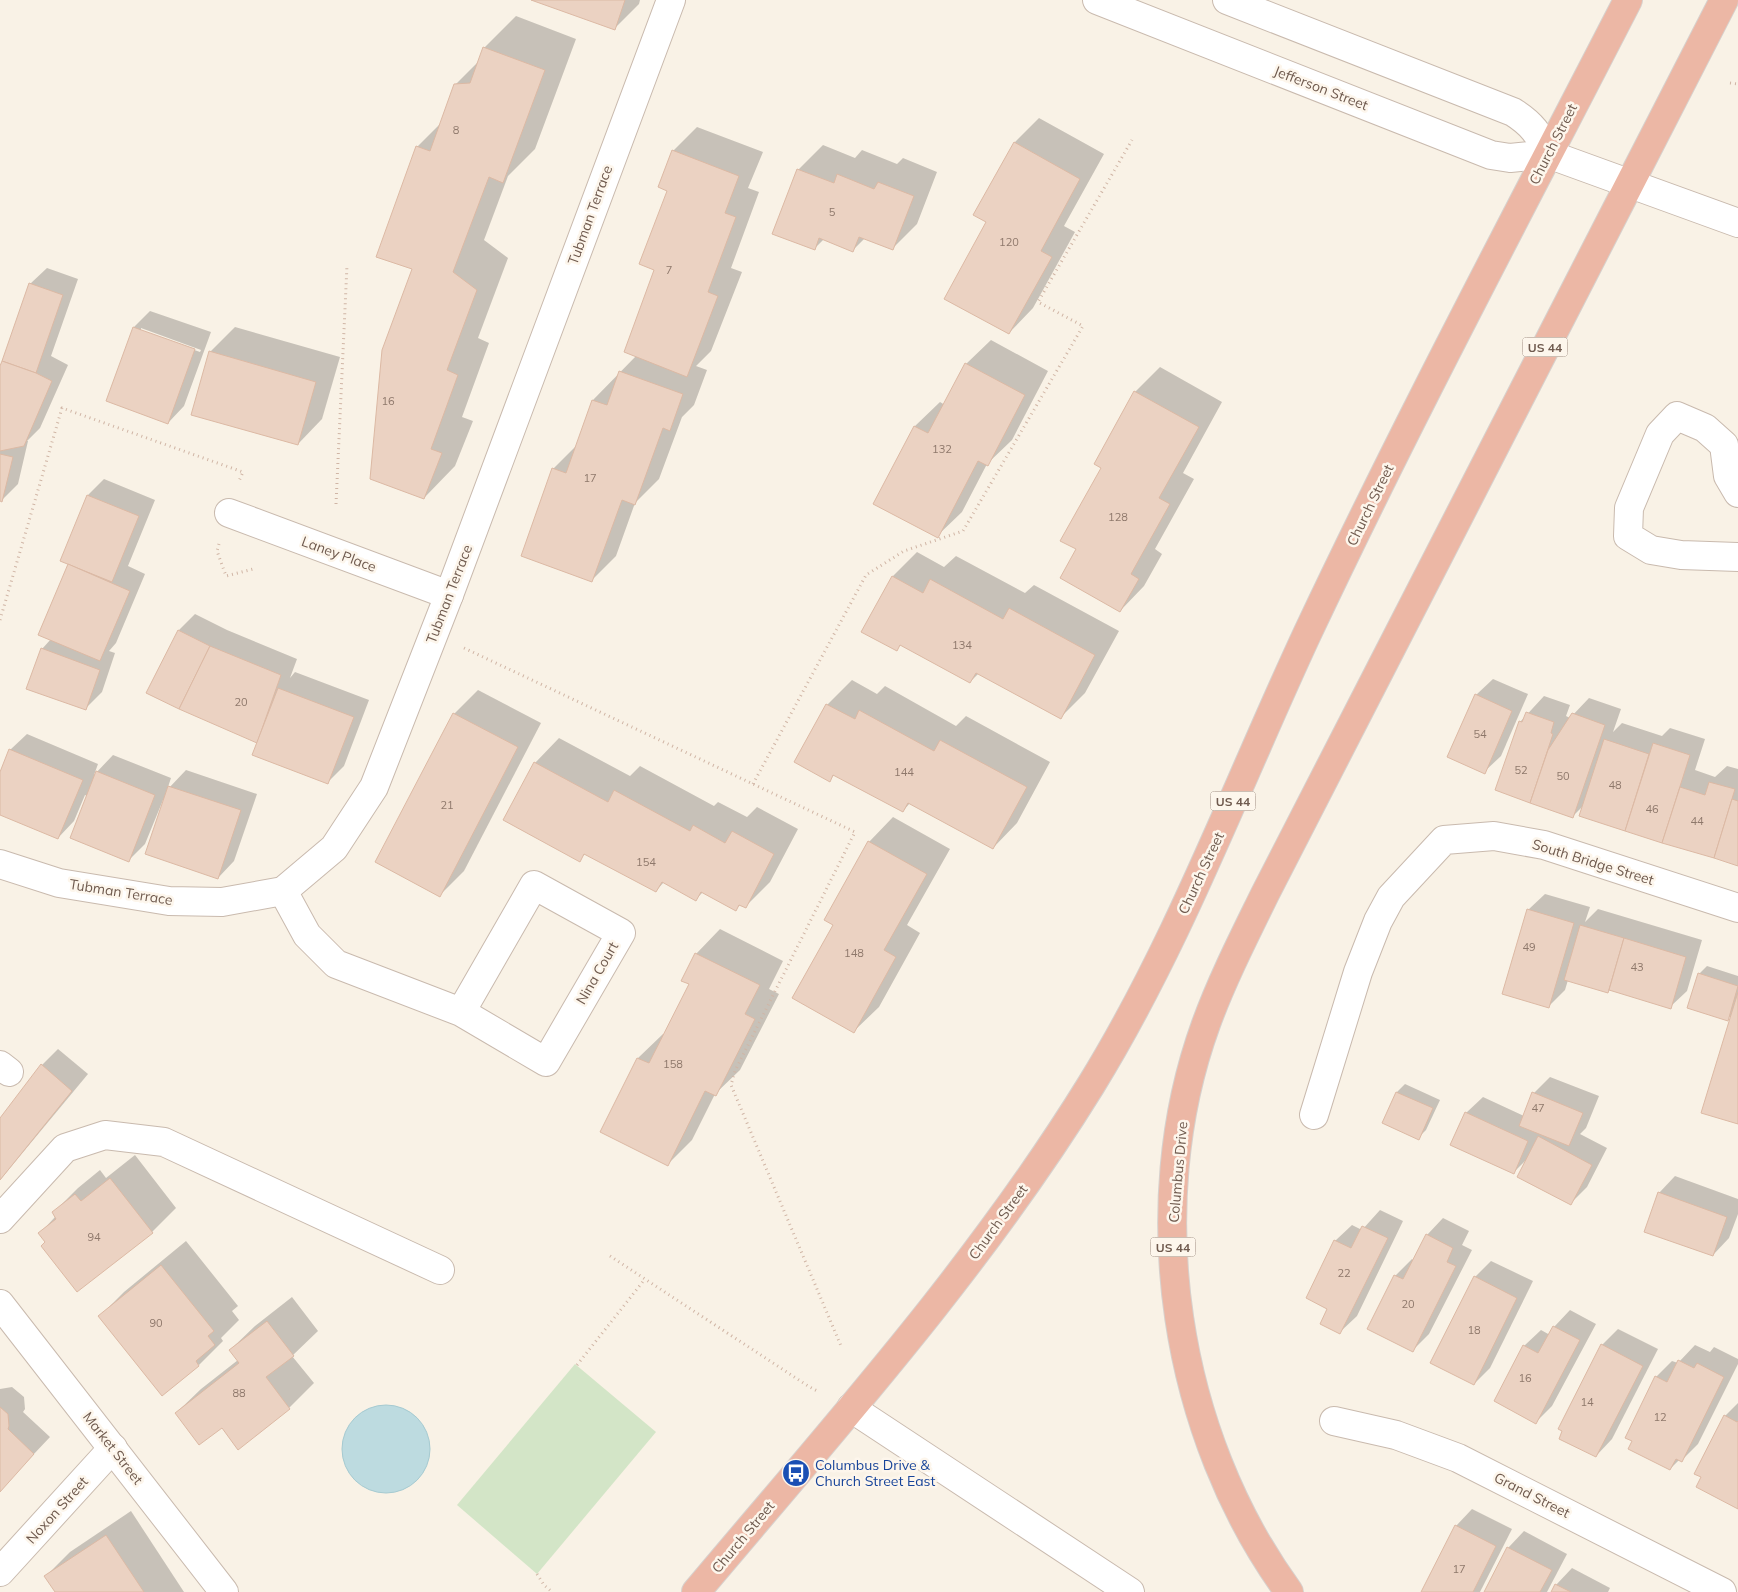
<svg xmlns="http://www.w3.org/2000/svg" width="1738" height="1592" font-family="Mulish,sans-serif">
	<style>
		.green { fill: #d3e5c7 }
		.water { fill: #bddbe0; stroke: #a5cad1 }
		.shadow { fill: #0003; fill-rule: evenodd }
		.building { fill: #ebd2c2; stroke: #dcb9a4 }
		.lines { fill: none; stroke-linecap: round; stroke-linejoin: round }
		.minor-casing { stroke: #c9baae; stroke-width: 30 }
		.highway-casing { stroke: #d7d1cd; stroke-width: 30 }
		.path { stroke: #d0b5a5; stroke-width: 3; stroke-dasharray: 1 4; stroke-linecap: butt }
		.minor { stroke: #fff; stroke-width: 28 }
		.highway { stroke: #ecb7a5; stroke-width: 28 }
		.labels { text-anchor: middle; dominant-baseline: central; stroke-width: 5; stroke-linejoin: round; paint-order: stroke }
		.number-label { font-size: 11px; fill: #8e786b }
		.shield { fill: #fdf6ec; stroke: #9a897d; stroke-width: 1 }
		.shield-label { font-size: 12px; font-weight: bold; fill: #6f5a4e }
		.street-label { font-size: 14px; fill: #6f5a4e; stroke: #fdf6ec }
		.transit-label { font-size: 14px; fill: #164399; stroke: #fdf6ec; text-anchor: start }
	</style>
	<rect width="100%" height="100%" fill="#f9f2e6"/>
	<path class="green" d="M575,1364L656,1432L537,1574L457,1505Z"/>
	<circle class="water" cx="386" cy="1449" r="44"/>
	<g class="shadow">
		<path d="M534,0H640L639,4L615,28Z"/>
		<path d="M516,16L576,39L535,149L508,176L484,240L508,258L478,338L489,343L462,417L473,421L455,466L424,498L413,269L417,147L442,122L455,85L479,61L484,48Z"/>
		<path d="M1039,118L1104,154L1064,226L1075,232L1033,308L1009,333L988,222L975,215L1015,142Z"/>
		<path d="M697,127L763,152L748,188L759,192L731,268L742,272L711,351L696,366L707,370L694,405L682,417L659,479L635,503L616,556L592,580L553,469L578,444L593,400L636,356L656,269L669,190L673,151Z"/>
		<path d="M823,145L855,158L862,150L897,164L903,158L937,172L917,224L892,249L865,238L853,250L824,239L814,249L798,170Z"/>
		<path d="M47,268L78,279L51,356L68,365L40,428L27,441H28L18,484L2,500H0V369L30,284Z"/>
		<path d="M150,311L211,332L184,406L168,423L134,327ZM141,328L201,350L200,352L141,331Z"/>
		<path d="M235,327L340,357L322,419L298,444L210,352Z"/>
		<path d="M991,340L1048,371L1012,440L987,464L962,512L937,536L874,504L915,426L940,402L945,405L966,364Z"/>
		<path d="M1160,367L1222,402L1183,473L1194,479L1155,549L1162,554L1144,586L1120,611L1077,549L1103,467L1096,463L1135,392Z"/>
		<path d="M104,479L155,500L128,566L145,574L116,643L109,651L115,653L102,692L85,709L42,649L51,639L88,495Z"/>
		<path d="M917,552L944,567L956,556L1025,593L1034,585L1119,631L1085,693L1061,717L979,673L970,682L902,644L896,649L863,631L893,576Z"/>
		<path d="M195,614L227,630L297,659L290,678L295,672L369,700L344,766L327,783L258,742L179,630Z"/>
		<path d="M1493,679L1528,694L1501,756L1484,772L1476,695Z"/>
		<path d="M852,680L877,694L885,686L956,726L966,716L1050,762L1017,823L993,848L910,803L903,811L835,774L830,780L796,761L827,705Z"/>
		<path d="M478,690L541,723L464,871L440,895L454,714Z"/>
		<path d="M1544,696L1570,705L1566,716L1570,718L1589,698L1621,709L1613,732L1622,723L1662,736L1670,728L1705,739L1695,770L1715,777L1727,766L1738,769V864L1581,816L1584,805L1573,816L1496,790L1520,722Z"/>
		<path d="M27,734L98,764L94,775L113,755L171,778L167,790L186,770L257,794L234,861L218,878L165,800H163L145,844L129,860L87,796L85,795L74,821L58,838L0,814V775L10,750Z"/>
		<path d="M559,738L630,776L640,766L714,806L718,802L747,817L757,807L798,829L770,882L745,907L741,904L736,909L703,892L696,899L664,882L656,891L586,853L579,860L535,763Z"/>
		<path d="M893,817L950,849L907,925L920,933L879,1007L854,1031L834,925L869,842Z"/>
		<path d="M1545,894L1590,907L1585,922L1598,909L1702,940L1687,991L1670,1007L1611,989L1607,992L1568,980L1565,990L1548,1007L1528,910Z"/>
		<path d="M720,929L783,961L769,989L779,994L740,1070L715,1094L692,1140L667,1165L602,1132L638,1058L663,1034L664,1035L690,983L696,954Z"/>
		<path d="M1707,966L1738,976V1123L1733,1014L1727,1019L1699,974Z"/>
		<path d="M58,1049L88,1074L0,1180V1120L42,1065Z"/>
		<path d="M1550,1077L1599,1096L1586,1128L1580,1134L1607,1148L1587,1187L1571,1203L1527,1159L1514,1172L1466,1113L1483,1097L1524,1116L1534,1093Z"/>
		<path d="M1405,1084L1440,1100L1426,1130L1418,1138L1383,1123L1397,1092Z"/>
		<path d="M135,1155L176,1208L152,1232L47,1242L40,1233L56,1216L54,1212L78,1188L100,1170L106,1178Z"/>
		<path d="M1675,1176L1738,1199V1214L1729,1238L1713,1255L1659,1193Z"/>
		<path d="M1380,1210L1403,1221L1357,1316L1340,1332L1328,1308L1335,1241L1352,1225L1362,1230Z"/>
		<path d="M1443,1218L1469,1231L1462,1245L1472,1250L1429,1334L1413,1350L1395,1276L1412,1259L1414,1261L1427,1235Z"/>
		<path d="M186,1241L238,1306L232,1311L239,1320L221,1338L223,1341L199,1365L100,1316L124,1292Z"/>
		<path d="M1491,1261L1533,1281L1490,1368L1474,1384L1475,1277Z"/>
		<path d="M292,1297L318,1331L292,1356L314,1383L289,1408L238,1448L222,1426L176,1413L201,1389L238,1360L230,1350L255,1326Z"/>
		<path d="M1570,1310L1596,1324L1552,1406L1536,1422L1524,1346L1541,1330L1550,1335L1554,1327Z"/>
		<path d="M1618,1329L1658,1349L1612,1439L1596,1456L1564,1430L1602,1345Z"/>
		<path d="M1695,1345L1710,1352L1714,1347L1738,1359V1364L1698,1444L1681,1461L1679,1460L1670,1469L1656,1377L1672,1361L1678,1363Z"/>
		<path d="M12,1387L24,1397L25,1409L23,1412L50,1437L0,1490V1389Z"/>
		<path d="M1738,1403V1507L1702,1477L1725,1416Z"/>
		<path d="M1472,1509L1512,1529L1480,1592H1423L1456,1526Z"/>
		<path d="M131,1511L184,1592H57L46,1576L70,1552Z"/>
		<path d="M1524,1531L1567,1554L1547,1592H1485L1508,1548Z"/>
		<path d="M1572,1568L1610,1588L1608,1592H1552L1556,1585Z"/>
	</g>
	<g class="building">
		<path d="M531,0H625L615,30Z"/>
		<path d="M483,47L545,70L503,183L489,177L453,272L477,290L447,370L458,375L431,449L442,453L424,499L370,479L382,350L412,269L376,257L416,146L430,151L454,84L470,83Z"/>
		<path d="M1014,142L1080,179L1041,251L1052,257L1009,334L944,299L986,222L973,215Z"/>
		<path d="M672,150L739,176L725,213L736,217L708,292L718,296L687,377L624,352L654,270L639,264L667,191L658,187Z"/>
		<path d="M797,169L834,183L837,174L874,189L878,182L914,196L893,250L859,237L853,252L819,238L815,250L772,234Z"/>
		<path d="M29,283L63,295L36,373L2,361Z"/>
		<path d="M133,327L195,349L168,424L106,401Z"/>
		<path d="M209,351L316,382L298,445L191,415Z"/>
		<path d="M2,361L36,373L52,381L24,446L0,451V366Z"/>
		<path d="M965,363L1025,395L988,466L978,461L938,538L873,504L914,426L928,433Z"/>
		<path d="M619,371L683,394L670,431L663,428L635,505L622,500L592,582L521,556L552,468L566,473L592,400L607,405Z"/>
		<path d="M1134,391L1199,427L1159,498L1170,504L1131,574L1139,579L1120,612L1060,578L1076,549L1060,541L1101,468L1094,464Z"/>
		<path d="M0,454L13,457L2,502L0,501Z"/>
		<path d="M87,495L139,516L112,582L60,561Z"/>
		<path d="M68,564L130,591L100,661L38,635Z"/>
		<path d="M892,576L923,593L930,579L1003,619L1009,608L1095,655L1061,719L976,673L970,683L900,645L897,651L861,632Z"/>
		<path d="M178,630L210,646L179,709L146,693Z"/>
		<path d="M210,646L281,675L257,743L179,709Z"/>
		<path d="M41,648L100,670L86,710L26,689Z"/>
		<path d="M278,688L354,717L328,784L252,755Z"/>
		<path d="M1475,694L1512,711L1485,774L1447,757Z"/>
		<path d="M826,704L855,719L859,710L934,751L940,740L1027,787L993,849L908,803L903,812L833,775L830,782L794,762Z"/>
		<path d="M1526,712L1554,722L1551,733L1553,734L1530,803L1495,790L1519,721L1522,722Z"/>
		<path d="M453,713L518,747L440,897L375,862Z"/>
		<path d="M1572,713L1605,725L1573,818L1530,803L1548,750Z"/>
		<path d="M1604,739L1649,754L1625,831L1579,816Z"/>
		<path d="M1653,743L1690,755L1662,843L1625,831Z"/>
		<path d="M9,749L83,780L58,839L0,815V772Z"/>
		<path d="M534,762L608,802L614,790L690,831L693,825L725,843L732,831L774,854L746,908L739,905L736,911L701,892L696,901L662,882L656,892L584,854L580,862L503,820Z"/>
		<path d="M96,771L155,795L129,862L70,838Z"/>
		<path d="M1709,782L1735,789L1714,858L1662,843L1680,787L1705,795Z"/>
		<path d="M168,786L241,810L218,879L145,854Z"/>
		<path d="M1732,799L1738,801V866L1714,858Z"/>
		<path d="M868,841L927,874L884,950L896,957L854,1033L792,998L833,925L824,920Z"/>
		<path d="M1527,909L1574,923L1549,1008L1502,994Z"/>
		<path d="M1580,925L1624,938L1608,993L1564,980Z"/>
		<path d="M1624,938L1686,957L1671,1009L1609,990Z"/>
		<path d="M695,953L760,985L745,1014L755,1019L716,1096L705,1091L668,1166L600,1132L637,1058L649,1063L689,984L681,981Z"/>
		<path d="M1698,973L1738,986L1728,1021L1687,1008Z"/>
		<path d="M1738,992V1124L1701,1113Z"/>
		<path d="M41,1064L72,1091L0,1180V1118Z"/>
		<path d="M1396,1092L1433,1108L1419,1140L1382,1123Z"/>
		<path d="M1532,1092L1583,1113L1569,1146L1519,1126Z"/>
		<path d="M1465,1112L1528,1141L1514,1174L1450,1145Z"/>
		<path d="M1538,1136L1592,1165L1571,1205L1517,1177Z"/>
		<path d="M110,1178L153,1233L77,1292L41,1246L45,1242L38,1233L56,1219L52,1212L75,1194L81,1201Z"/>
		<path d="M1658,1192L1727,1217L1713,1256L1644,1232Z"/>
		<path d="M1362,1226L1388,1238L1340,1334L1320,1324L1327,1309L1306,1298L1334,1240L1351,1248Z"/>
		<path d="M1426,1234L1453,1248L1447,1262L1456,1266L1413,1352L1367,1329L1394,1275L1403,1279Z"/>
		<path d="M161,1265L214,1331L208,1336L215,1345L196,1361L199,1366L162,1396L98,1316Z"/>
		<path d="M1474,1276L1517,1298L1474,1385L1430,1363Z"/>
		<path d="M267,1321L294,1356L266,1377L290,1409L238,1450L222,1428L199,1445L175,1413L239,1363L229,1350Z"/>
		<path d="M1553,1326L1580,1340L1536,1424L1494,1401L1523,1345L1538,1353Z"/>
		<path d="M1601,1344L1643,1366L1596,1457L1559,1439L1562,1431L1558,1429Z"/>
		<path d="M1678,1360L1694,1368L1697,1363L1724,1377L1682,1462L1676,1459L1670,1470L1628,1449L1632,1441L1625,1438L1655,1376L1667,1382Z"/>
		<path d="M0,1407L8,1414L9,1426L8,1429L34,1454L0,1492Z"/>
		<path d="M1724,1415L1737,1422L1738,1421V1509L1696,1487L1701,1477L1694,1474Z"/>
		<path d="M1455,1525L1496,1546L1473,1592H1421Z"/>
		<path d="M106,1535L144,1592H55L44,1576Z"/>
		<path d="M1507,1547L1552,1570L1540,1592H1484Z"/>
		<path d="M1555,1584L1571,1592H1551Z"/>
	</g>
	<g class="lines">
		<g class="minor-casing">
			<g id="minor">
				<path d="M1097,0L1491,155L1510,158L1548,154L1738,223"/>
				<path d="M1227,0L1513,112C1532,124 1539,134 1548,154"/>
				<path d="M1738,493L1728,476L1724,445L1705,428L1677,416L1660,434L1629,508L1628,536L1651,550L1681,555L1738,557"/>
				<path d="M229,513L449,595"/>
				<path d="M0,864L59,883L169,901L222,902L283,891L334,848L374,787L449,595L671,0"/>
				<path d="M283,891L307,935L336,964L461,1012L546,1062L621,933L534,885L461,1012"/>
				<path d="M0,1065L9,1072"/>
				<path d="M1314,1115L1358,972L1378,921L1391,897L1444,840L1494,836L1544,845L1738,908"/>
				<path d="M0,1219L65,1148L105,1135L164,1142L440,1270"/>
				<path d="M0,1304L224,1592"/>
				<path d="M851,1408L1130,1592"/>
				<path d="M1334,1421L1396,1435L1458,1458L1722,1592"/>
				<path d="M0,1572L113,1448"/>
			</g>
		</g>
		<g class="highway-casing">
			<g id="highway">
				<path d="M696,1592C834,1428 978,1268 1091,1085C1179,942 1237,784 1308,632C1409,418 1520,210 1628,0"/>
				<path d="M1289,1592C1174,1435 1139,1208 1206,1024C1222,980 1244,937 1265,894L1724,0"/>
			</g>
		</g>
		<g class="path">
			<path d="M1730,83L1738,84"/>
			<path d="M336,504L347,265"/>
			<path d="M219,544L217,551L226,576L253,569"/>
			<path d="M0,620L62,408L243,472L239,481"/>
			<path d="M464,648L855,832L735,1071L731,1085L841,1346"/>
			<path d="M753,784L866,575L904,551L963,531L1083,326L1038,302L1132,140"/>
			<path d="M610,1256L808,1386L819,1392"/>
			<path d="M577,1365L645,1279"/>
			<path d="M537,1574L544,1585L552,1592"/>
		</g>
		<use href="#minor" class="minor"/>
		<use href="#highway" class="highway"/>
	</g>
	<defs>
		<g id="bus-disc" transform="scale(1.4375)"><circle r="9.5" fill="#1a4fb4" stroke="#fdf6ec"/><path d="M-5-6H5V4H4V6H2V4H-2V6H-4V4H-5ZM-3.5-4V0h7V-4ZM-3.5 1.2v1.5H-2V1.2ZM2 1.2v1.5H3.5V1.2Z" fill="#fff"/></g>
	</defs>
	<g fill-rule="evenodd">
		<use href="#bus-disc" x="796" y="1473"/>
	</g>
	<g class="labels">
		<g class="number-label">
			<text x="456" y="130">8</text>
			<text x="832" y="212">5</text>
			<text x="1009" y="242">120</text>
			<text x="669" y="270">7</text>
			<text x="388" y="401">16</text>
			<text x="942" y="449">132</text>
			<text x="590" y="478">17</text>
			<text x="1118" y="517">128</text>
			<text x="962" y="645">134</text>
			<text x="241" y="702">20</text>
			<text x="1480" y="734">54</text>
			<text x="1521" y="770">52</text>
			<text x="904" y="772">144</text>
			<text x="1563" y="776">50</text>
			<text x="1615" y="785">48</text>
			<text x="447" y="805">21</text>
			<text x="1652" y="809">46</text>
			<text x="1697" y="821">44</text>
			<text x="646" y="862">154</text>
			<text x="1529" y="947">49</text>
			<text x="854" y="953">148</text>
			<text x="1637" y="967">43</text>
			<text x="673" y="1064">158</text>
			<text x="1538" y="1108">47</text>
			<text x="94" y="1237">94</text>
			<text x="1344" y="1273">22</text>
			<text x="1408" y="1304">20</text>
			<text x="156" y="1323">90</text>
			<text x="1474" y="1330">18</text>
			<text x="1525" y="1378">16</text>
			<text x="239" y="1393">88</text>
			<text x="1587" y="1402">14</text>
			<text x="1660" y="1417">12</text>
			<text x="1459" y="1569">17</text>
		</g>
		<g class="shield">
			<rect x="1522.5" y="337.5" width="45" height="19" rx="4"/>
			<rect x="1210.5" y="791.5" width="45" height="19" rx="4"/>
			<rect x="1150.5" y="1237.5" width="45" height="19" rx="4"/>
		</g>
		<g class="shield-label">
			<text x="1545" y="347">US 44</text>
			<text x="1233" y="801">US 44</text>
			<text x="1173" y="1247">US 44</text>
		</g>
		<g class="street-label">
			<text transform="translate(1321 88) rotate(21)">Jefferson Street</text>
			<text transform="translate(1553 144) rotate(-63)">Church Street</text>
			<text transform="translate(590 215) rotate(-70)">Tubman Terrace</text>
			<text transform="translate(1370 505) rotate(-64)">Church Street</text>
			<text transform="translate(339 554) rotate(20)">Laney Place</text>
			<text transform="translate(449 594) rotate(-69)">Tubman Terrace</text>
			<text transform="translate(1593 862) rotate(17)">South Bridge Street</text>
			<text transform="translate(1201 873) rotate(-65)">Church Street</text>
			<text transform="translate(121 892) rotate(9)">Tubman Terrace</text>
			<text transform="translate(597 973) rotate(-60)">Nina Court</text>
			<text transform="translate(1178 1172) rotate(-85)">Columbus Drive</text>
			<text transform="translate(998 1222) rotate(-54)">Church Street</text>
			<text transform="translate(113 1448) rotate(52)">Market Street</text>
			<text transform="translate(1532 1495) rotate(27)">Grand Street</text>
			<text transform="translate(57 1510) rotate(-48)">Noxon Street</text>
			<text transform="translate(743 1537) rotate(-50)">Church Street</text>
		</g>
		<g class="transit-label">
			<text x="815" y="1465">Columbus Drive &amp;<tspan x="815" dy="16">Church Street East</tspan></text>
		</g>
	</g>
</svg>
